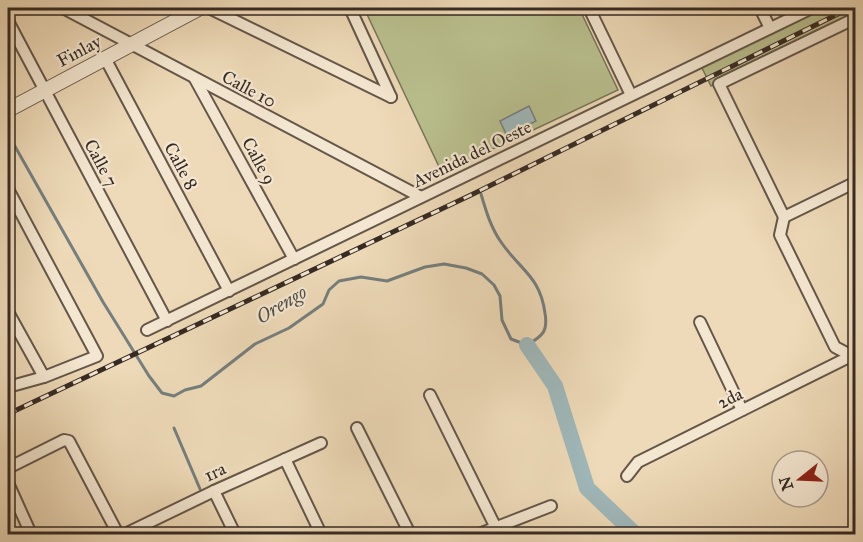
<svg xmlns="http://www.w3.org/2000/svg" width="863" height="542" font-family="'IM FELL Great Primer',serif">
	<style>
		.green { fill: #b9bf8e; stroke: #787459; stroke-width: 1.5 }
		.water { fill: #9fb8ba; stroke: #757f7e; stroke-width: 1.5 }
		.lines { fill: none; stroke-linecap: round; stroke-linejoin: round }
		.stream { stroke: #757f7e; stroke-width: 3 }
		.river { stroke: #9fb8ba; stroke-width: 16 }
		.minor-casing { stroke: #645649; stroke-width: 14 }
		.tertiary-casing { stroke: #645649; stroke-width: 16 }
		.minor { stroke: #f4e7d1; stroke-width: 10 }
		.tertiary { stroke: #f4e7d1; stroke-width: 14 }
		.rail-casing { stroke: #362a24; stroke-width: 5 }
		.rail { stroke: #f4e7d1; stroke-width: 3; stroke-dasharray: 9; stroke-linecap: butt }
		.labels { text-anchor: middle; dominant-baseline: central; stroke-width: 4.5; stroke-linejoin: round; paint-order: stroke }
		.street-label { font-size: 18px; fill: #362a24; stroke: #f4e7d1 }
		.water-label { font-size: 20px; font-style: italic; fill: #504e4a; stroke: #f4e7d1 }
	</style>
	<rect width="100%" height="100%" fill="#eedab8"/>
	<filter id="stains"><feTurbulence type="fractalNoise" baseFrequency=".00333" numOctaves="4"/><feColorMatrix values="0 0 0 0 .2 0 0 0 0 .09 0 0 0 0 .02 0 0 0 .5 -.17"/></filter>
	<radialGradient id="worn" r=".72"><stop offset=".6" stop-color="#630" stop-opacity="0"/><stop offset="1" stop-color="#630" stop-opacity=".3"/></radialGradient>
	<g class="green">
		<path d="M364,8H579L618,90L442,173Z"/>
		<path d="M822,8H855V15L711,86L701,66Z"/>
	</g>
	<path class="water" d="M529,106L536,121L507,136L500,121Z"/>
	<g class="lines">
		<g class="stream">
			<path d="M8,134L103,302L149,376L162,393L174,396L185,390L201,386L255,344L289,328L323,304L329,290L339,281L361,277L387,281L425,267L444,264L466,268L482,274L494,285L500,296L502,320L511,339L527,345C543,336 548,331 545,313C540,276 520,270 501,242C491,228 486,211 481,194"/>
			<path d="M174,428L200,489"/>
		</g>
		<path class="river" d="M527,345L555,386L587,488L635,534"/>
		<g class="minor-casing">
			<g id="minor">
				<path d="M63,8L421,197"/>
				<path d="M209,8L391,97"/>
				<path d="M350,8L391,97"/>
				<path d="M589,8L631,95"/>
				<path d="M760,8L770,28"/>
				<path d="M856,18L719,84L784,217L780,235L835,347L852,356L856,364"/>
				<path d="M8,21L167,321"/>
				<path d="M105,58L229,291"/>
				<path d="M195,79L294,259"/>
				<path d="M8,189L97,356L44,377L8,387"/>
				<path d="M784,217L856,182"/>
				<path d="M8,312L44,377"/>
				<path d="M700,322L742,410"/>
				<path d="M147,330L812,8"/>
				<path d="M430,395L499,534"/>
				<path d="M357,428L410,534"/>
				<path d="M285,459L321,534"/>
				<path d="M8,468L64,440L69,441L118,534"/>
				<path d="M627,476L638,462L855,354"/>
				<path d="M8,483L31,534"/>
				<path d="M214,491L235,534"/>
				<path d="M125,534L214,491L321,443"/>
				<path d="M479,534L551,506"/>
			</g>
		</g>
		<g class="tertiary-casing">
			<path id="tertiary" d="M8,110L200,8"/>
		</g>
		<use href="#minor" class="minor"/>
		<use href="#tertiary" class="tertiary"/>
		<g class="rail-casing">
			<path id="rail" d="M8,414L471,195L850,8"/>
		</g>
		<use href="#rail" class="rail"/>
	</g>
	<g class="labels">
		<g class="street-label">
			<text transform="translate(79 51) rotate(-28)">Finlay</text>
			<text transform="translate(249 89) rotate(28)">Calle 10</text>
			<text transform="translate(472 154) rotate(-26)">Avenida del Oeste</text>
			<text transform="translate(259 161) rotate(61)">Calle 9</text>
			<text transform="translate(101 163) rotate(62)">Calle 7</text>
			<text transform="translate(181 166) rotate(62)">Calle 8</text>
			<text transform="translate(730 398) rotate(-26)">2da</text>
			<text transform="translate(215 472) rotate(-25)">1ra</text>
		</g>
		<g class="water-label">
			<text transform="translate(281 304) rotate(-31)">Orengo</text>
		</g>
	</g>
	<rect width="863" height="542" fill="none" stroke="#eedab8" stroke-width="30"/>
	<rect x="9" y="9" width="845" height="524" fill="none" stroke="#362a24" stroke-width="3"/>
	<rect x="15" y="15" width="833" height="512" fill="none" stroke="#362a24" stroke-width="1.5"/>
	<g transform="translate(800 479) rotate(252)"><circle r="28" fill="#f4e7d1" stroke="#a89b8c" stroke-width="1.5"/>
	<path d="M0-4.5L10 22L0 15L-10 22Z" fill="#8f2418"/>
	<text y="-9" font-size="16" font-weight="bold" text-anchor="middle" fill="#362a24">N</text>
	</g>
	<rect width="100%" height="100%" filter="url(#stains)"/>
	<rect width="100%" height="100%" fill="url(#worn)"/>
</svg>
